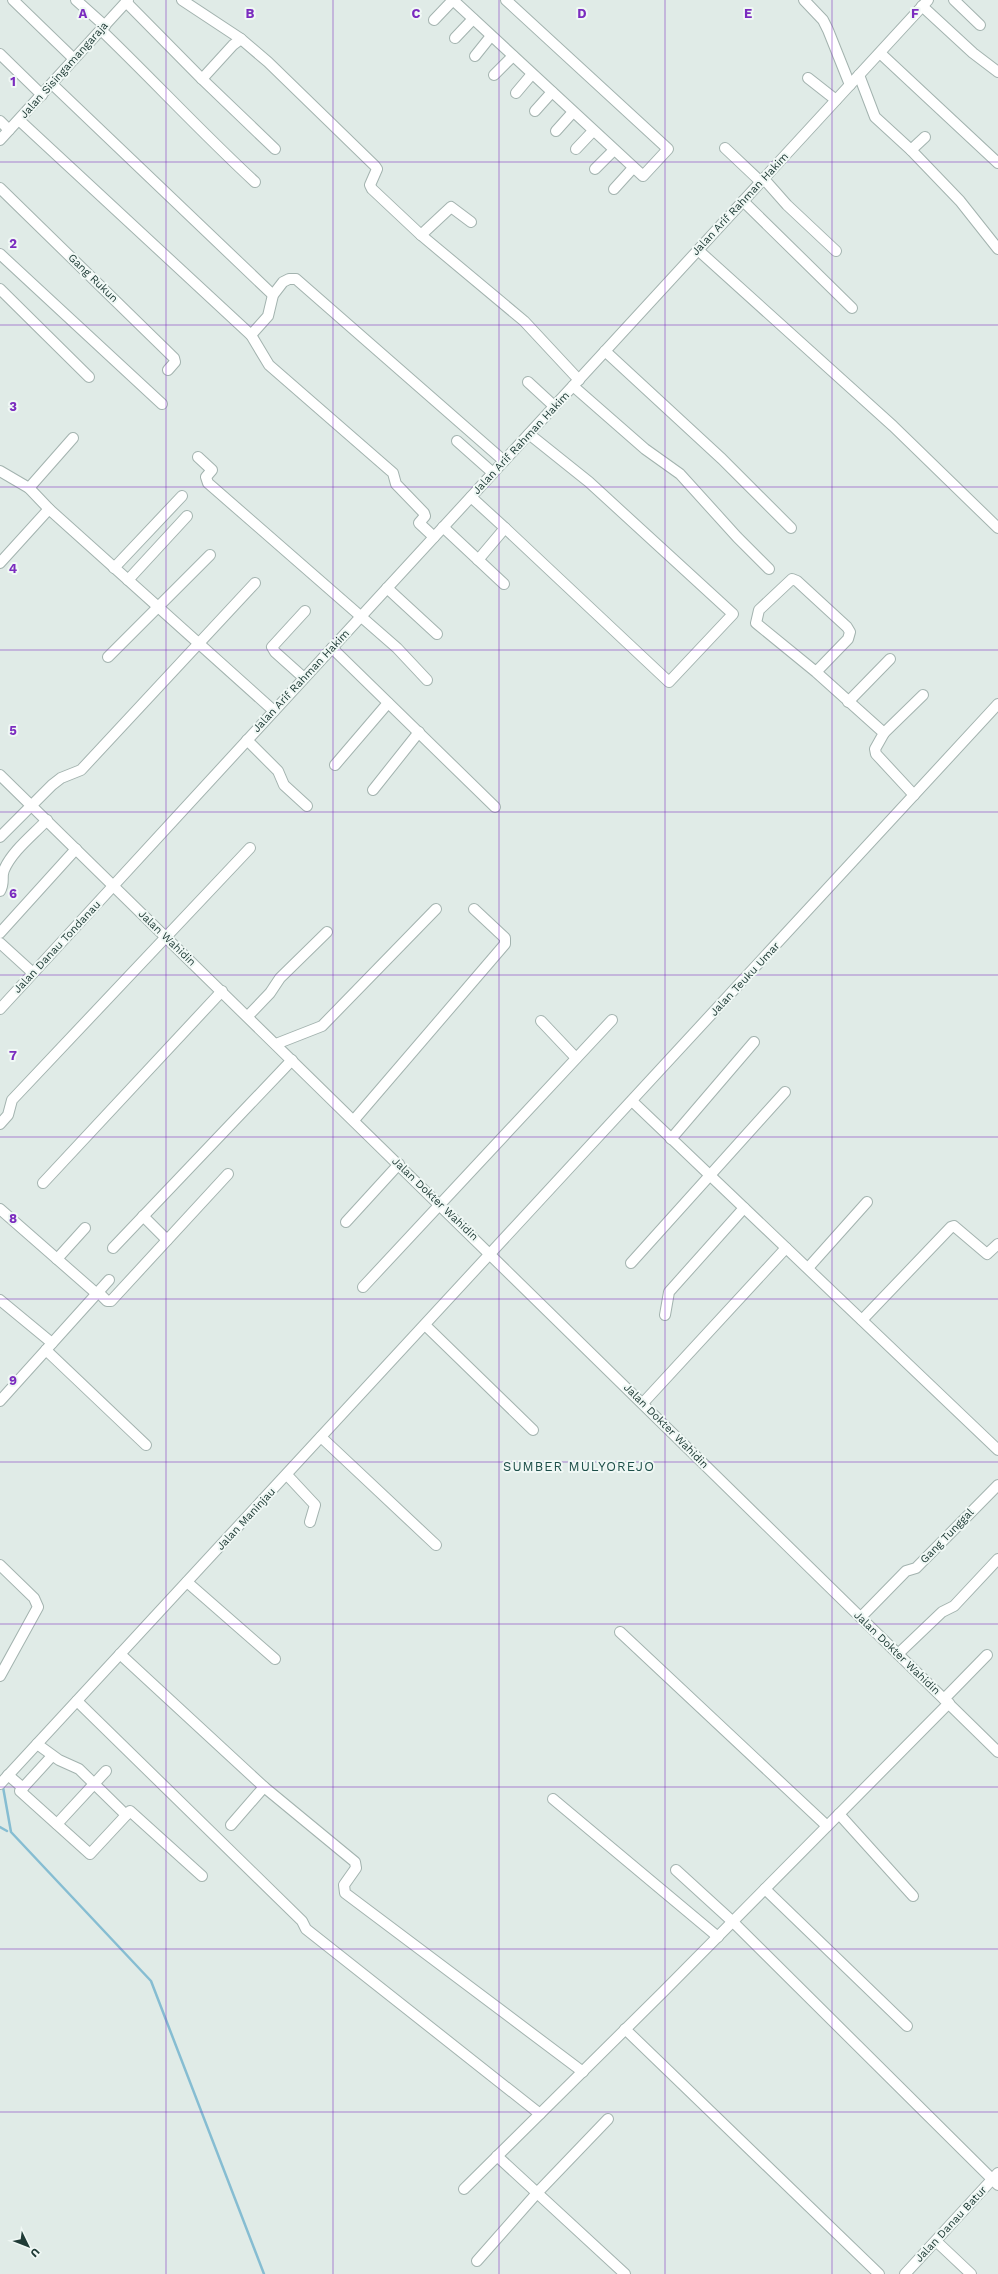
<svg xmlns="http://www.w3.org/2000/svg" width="998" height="2274" font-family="'Work Sans',sans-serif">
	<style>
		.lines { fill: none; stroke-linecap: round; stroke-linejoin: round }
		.stream { stroke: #86bdd2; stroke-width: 2.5 }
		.minor-casing { stroke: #a3b3af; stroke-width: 12 }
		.minor { stroke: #fff; stroke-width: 10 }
		.grid { fill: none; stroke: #7b2cbf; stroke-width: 1; stroke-opacity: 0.55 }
		.labels { text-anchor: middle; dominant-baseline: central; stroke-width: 4; stroke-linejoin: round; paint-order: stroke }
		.street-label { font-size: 11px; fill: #203c37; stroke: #f0f8f5 }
		.quarter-label { font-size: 13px; letter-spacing: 1px; fill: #1c4e48; stroke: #f0f8f5 }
		.grid-label { font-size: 13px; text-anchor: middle; font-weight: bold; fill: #7b2cbf; stroke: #f0f8f5; stroke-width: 4; stroke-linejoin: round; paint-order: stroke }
	</style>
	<rect width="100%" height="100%" fill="#e0ebe7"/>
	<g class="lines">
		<g class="stream">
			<path d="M3,1787L11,1832L151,1981L264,2274"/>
			<path d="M0,1827L7,1831"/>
		</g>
		<g class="minor-casing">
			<g id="minor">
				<path d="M13,0L74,59"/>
				<path d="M76,0L105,26"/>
				<path d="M182,0L241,39"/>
				<path d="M453,0L643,176L668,149L506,0"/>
				<path d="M804,0L823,20L828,30L850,85"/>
				<path d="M954,0L980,25"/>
				<path d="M126,2L202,79L275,149"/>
				<path d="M922,6L973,53L998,72"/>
				<path d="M434,20L453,0"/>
				<path d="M101,30C153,80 202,133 255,182"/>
				<path d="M455,38L473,19"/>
				<path d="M880,53L998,163"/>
				<path d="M0,54L42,95"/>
				<path d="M475,56L491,36"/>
				<path d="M494,75L513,56"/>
				<path d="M859,75L875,117L911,150L960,201L998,249"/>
				<path d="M808,78L836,100"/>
				<path d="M202,79L233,45L241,39L268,62L375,166L377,169L370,185L372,189L421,235L524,321L579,380"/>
				<path d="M52,84L273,295"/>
				<path d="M516,93L532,74"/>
				<path d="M535,111L552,92"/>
				<path d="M19,120L251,335L269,365L393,473L396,484L424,513L425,516L419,523L434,537"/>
				<path d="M0,121L9,130"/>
				<path d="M556,131L573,112"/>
				<path d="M0,140L128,0"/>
				<path d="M725,148L761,182"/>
				<path d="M576,149L593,131"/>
				<path d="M911,150L925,137"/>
				<path d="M595,169L614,150"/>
				<path d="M764,179L787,205L836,251"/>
				<path d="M0,188L174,358L175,362L168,370"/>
				<path d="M614,189L633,168"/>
				<path d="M743,201L852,308"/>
				<path d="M421,235L451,207L471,222"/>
				<path d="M698,250L893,426L998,528"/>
				<path d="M0,254L162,404"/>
				<path d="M0,289L89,377"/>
				<path d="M251,335L268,316L273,295L283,282L289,279H296L504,461"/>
				<path d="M605,351L722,459L791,528"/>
				<path d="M528,382L554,406"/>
				<path d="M573,386L645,449L680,474L737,537L769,569"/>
				<path d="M457,441L493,473"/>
				<path d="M198,457L212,470L206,477L208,483L397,648L427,680"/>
				<path d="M0,471L29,488L49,509L274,711"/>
				<path d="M29,488L73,438"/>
				<path d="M471,497L505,528L478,560"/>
				<path d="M443,527L504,584"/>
				<path d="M505,528L669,682L733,614L589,482L529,434"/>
				<path d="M0,563L49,509"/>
				<path d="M114,568L182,496"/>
				<path d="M128,580L187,516"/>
				<path d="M387,588L437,634"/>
				<path d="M332,648L495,807"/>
				<path d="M108,657L210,555"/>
				<path d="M816,672L848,639L850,632L847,627L797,581L792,579L759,610L756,623L816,672L884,733L875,749L876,754L914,795"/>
				<path d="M304,678L275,652L272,647L305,611"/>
				<path d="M848,702L890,659"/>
				<path d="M884,733L923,695"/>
				<path d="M247,740L278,771L284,785L307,806"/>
				<path d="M335,765L388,703"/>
				<path d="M0,775L998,1752"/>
				<path d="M373,790L419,732"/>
				<path d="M0,837L52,785L61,778L81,770L255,583"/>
				<path d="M0,891C5,883 1,877 4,870C12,851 33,835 47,820"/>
				<path d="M0,933L76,849"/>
				<path d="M0,943L33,973"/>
				<path d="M0,1009L928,0"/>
				<path d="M248,1016L270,993L280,978L327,932"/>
				<path d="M541,1021L576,1058"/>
				<path d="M276,1044L322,1026L436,909"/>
				<path d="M632,1101L998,1450"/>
				<path d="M354,1120L505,944V938L474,909"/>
				<path d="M0,1124L8,1115L12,1100L250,848"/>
				<path d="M671,1139L754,1042"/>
				<path d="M43,1183L222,991"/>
				<path d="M0,1209L97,1294"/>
				<path d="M143,1216L167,1240"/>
				<path d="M346,1222L399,1164"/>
				<path d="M113,1248L292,1060"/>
				<path d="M57,1259L85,1228"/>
				<path d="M631,1263L785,1092"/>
				<path d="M808,1268L867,1202"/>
				<path d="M363,1287L612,1020"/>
				<path d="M98,1292L107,1301H111L228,1174"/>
				<path d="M0,1300L52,1343"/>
				<path d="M665,1315L669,1292L744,1208"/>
				<path d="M862,1320L951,1227L954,1226L987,1254L998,1244"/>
				<path d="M425,1325L533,1430"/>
				<path d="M46,1350L146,1445"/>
				<path d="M0,1401L109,1280"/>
				<path d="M643,1403L786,1248"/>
				<path d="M321,1437L436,1545"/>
				<path d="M287,1475L315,1505L310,1522"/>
				<path d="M0,1565L34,1598L38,1607L0,1676"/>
				<path d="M187,1582L275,1659"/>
				<path d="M861,1617L906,1571L916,1568L998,1485"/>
				<path d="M620,1632L827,1826"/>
				<path d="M120,1654L264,1787L355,1862L356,1868L344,1885L345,1893L583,2072"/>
				<path d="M898,1654L942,1612L954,1606L998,1559"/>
				<path d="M944,1699L987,1655"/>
				<path d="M77,1701L302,1921L306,1929L540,2114"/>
				<path d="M37,1744L59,1760L79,1769L126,1815"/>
				<path d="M52,1756L20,1791L90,1854L130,1811L202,1876"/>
				<path d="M8,1775L23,1788"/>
				<path d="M0,1784L998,704"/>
				<path d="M553,1799L718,1937"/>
				<path d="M839,1814L913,1896"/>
				<path d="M57,1824L106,1771"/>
				<path d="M231,1825L264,1787"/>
				<path d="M676,1870L733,1922L998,2185"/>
				<path d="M765,1889L907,2026"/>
				<path d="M625,2029L879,2274"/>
				<path d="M497,2156L625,2274"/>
				<path d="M464,2189L664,1991L949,1703"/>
				<path d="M936,2241L971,2274"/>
				<path d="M477,2261L537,2193L608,2119"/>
				<path d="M905,2274L998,2173"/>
			</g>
		</g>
		<use href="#minor" class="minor"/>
	</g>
	<path class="grid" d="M166,0V2274M333,0V2274M499,0V2274M665,0V2274M832,0V2274M0,162H998M0,325H998M0,487H998M0,650H998M0,812H998M0,975H998M0,1137H998M0,1299H998M0,1462H998M0,1624H998M0,1787H998M0,1949H998M0,2112H998"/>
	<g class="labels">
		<g class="street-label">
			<text transform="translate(64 70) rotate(-48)">Jalan Sisingamangaraja</text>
			<text transform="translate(740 204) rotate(-47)">Jalan Arif Rahman Hakim</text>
			<text transform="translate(93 278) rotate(44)">Gang Rukun</text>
			<text transform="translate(521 443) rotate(-47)">Jalan Arif Rahman Hakim</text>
			<text transform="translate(301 681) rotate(-47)">Jalan Arif Rahman Hakim</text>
			<text transform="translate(167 938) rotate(44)">Jalan Wahidin</text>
			<text transform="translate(57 947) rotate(-47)">Jalan Danau Tondanau</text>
			<text transform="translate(745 979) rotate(-47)">Jalan Teuku Umar</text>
			<text transform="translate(435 1199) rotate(44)">Jalan Dokter Wahidin</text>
			<text transform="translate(666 1426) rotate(45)">Jalan Dokter Wahidin</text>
			<text transform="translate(246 1519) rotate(-47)">Jalan Maninjau</text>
			<text transform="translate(947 1536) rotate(-46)">Gang Tunggal</text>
			<text transform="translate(897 1653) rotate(44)">Jalan Dokter Wahidin</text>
			<text transform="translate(951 2224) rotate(-47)">Jalan Danau Batur</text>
		</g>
		<g class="quarter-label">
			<text x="579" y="1466">SUMBER MULYOREJO</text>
		</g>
	</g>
	<g class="grid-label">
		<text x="83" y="18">A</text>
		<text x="250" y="18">B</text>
		<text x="416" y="18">C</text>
		<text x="582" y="18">D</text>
		<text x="748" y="18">E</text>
		<text x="915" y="18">F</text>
		<text x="13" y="86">1</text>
		<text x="13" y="248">2</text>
		<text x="13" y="411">3</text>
		<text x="13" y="573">4</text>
		<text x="13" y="735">5</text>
		<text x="13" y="898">6</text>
		<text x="13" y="1060">7</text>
		<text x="13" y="1223">8</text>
		<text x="13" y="1385">9</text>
	</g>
	<g transform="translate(28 2246) rotate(133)" stroke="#f0f8f5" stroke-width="3" paint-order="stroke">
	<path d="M0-3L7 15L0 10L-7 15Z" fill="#203c37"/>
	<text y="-6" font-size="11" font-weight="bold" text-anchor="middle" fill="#203c37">U</text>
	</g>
</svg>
